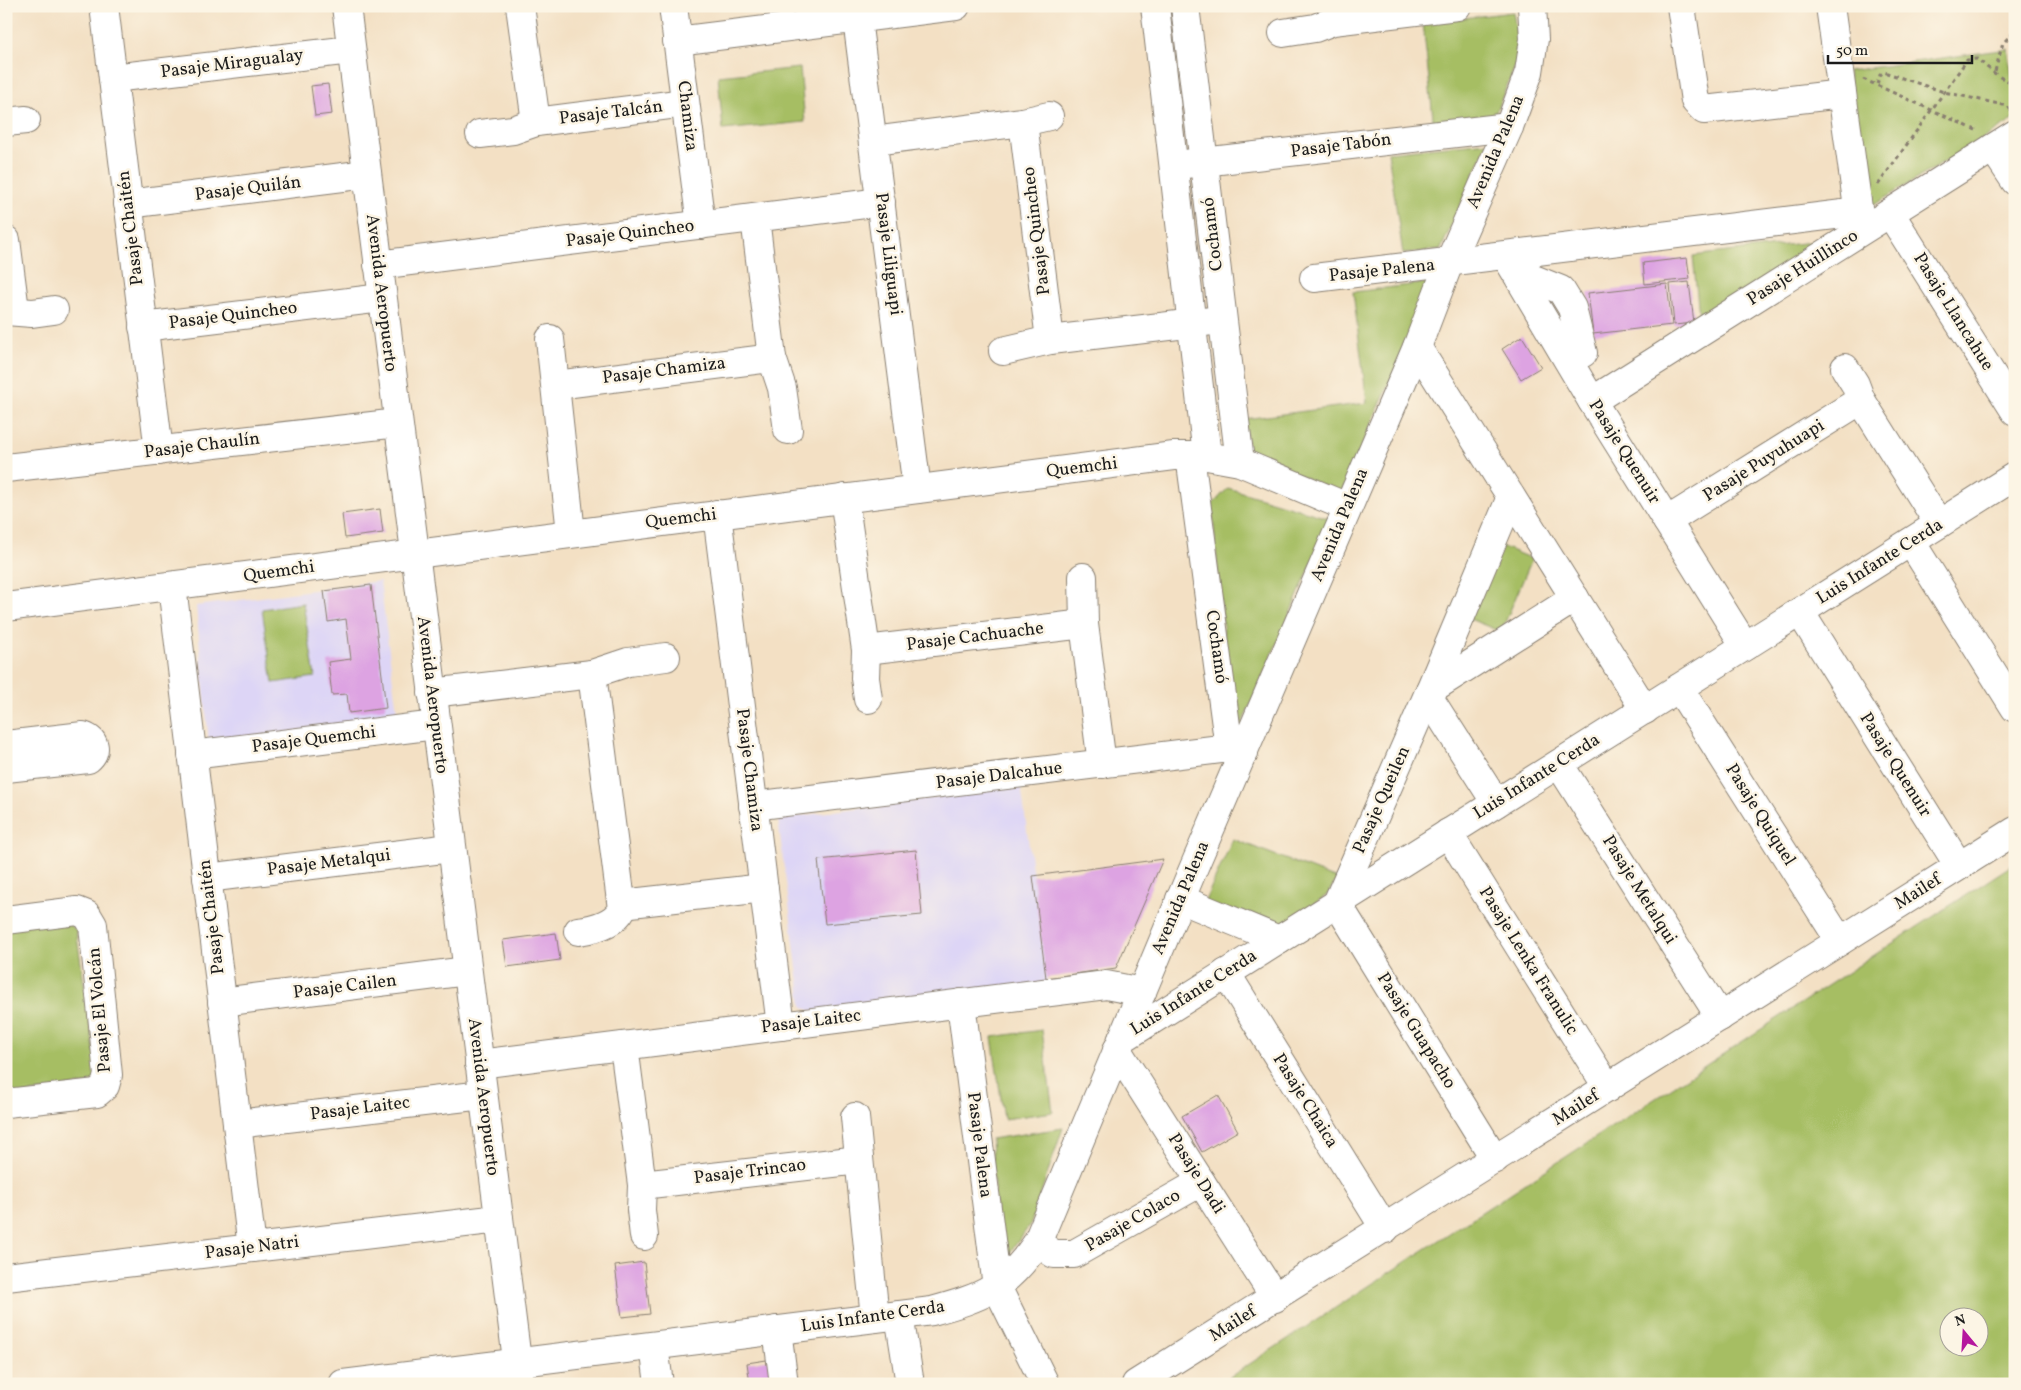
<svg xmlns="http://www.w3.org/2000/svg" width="2021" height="1390" font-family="Vollkorn,serif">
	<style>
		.built { fill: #ddd5f6 }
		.green { fill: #a6be64; stroke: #616d40; fill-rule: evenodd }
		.building { fill: #dda3e2 }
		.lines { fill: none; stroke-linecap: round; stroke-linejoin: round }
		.minor-casing { stroke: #887e70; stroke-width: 30 }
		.path { stroke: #887e70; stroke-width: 3; stroke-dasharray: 4 4; stroke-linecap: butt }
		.minor { stroke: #fff; stroke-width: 28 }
		.labels { text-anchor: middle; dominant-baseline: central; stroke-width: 5; stroke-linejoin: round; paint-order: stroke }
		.street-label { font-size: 18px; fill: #1c1c1c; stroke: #fcf5e5 }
	</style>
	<rect width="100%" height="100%" fill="#fcf5e5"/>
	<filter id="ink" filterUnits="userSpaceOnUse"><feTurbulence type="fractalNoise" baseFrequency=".02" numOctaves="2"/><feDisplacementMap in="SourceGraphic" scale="10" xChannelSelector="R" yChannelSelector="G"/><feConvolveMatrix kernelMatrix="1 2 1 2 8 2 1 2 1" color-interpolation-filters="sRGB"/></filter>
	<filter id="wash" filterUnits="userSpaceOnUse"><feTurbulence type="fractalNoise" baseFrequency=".0096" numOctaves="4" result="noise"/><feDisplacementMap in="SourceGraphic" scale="20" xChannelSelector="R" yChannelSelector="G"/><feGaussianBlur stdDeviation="1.12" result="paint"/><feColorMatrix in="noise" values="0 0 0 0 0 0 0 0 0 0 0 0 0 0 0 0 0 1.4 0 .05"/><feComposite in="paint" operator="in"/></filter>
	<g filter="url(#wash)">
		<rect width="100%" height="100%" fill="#f3e0c4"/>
		<g class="built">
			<path d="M380,581L398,720L209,744L196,606Z"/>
			<path d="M1021,785L1047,984L815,1013L802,1006L778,819Z"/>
		</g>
		<g class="green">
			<path d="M1513,12L1520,55L1492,121L1434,128L1423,23Z"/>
			<path d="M2008,49L2015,100V119L1872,206L1864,201L1848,71Z"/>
			<path d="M800,68L805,122L723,130L718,76Z"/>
			<path d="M1488,142L1441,249L1403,254L1388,152Z"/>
			<path d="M1837,239L1702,324L1699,315L1693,256Z"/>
			<path d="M1434,282L1341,493L1249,453L1244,419L1367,403L1353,292Z"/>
			<path d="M1228,488L1331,519L1241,726L1232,724L1212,505Z"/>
			<path d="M1496,544L1532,559L1501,632L1465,617Z"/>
			<path d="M303,603L315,677L273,683L262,609Z"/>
			<path d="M1233,839L1337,879L1327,895L1274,932L1204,903Z"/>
			<path d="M2015,863V1384H1219ZM1948,1318H1978V1348H1948Z"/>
			<path d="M64,920L76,930L98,1077L87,1084L6,1097V927Z"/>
			<path d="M1042,1030L1053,1112L1004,1119L992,1037Z"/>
			<path d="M1063,1128L1030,1225L999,1267L991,1139Z"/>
		</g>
		<g id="blocks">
			<g class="building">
				<path d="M328,84L332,114L315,116L311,86Z"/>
				<path d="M1687,258L1690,279L1645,284L1643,263Z"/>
				<path d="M1689,282L1694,323L1674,325L1670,284Z"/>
				<path d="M1667,284L1672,325L1593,334L1588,293Z"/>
				<path d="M1522,336L1541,367L1521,379L1502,349Z"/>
				<path d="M380,509L383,533L345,538L342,514Z"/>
				<path d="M371,585L386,708L349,713L347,694L332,695L328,662L351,659L346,619L328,622L324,591Z"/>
				<path d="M916,850L922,915L825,924L818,860Z"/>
				<path d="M1163,859L1116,968L1046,978L1033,876Z"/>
				<path d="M556,933L560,960L507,967L503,940Z"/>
				<path d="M1218,1095L1238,1131L1202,1152L1182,1116Z"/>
				<path d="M644,1262L650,1314L622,1317L615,1266Z"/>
				<path d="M773,1359L776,1384H750L747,1363Z"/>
			</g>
		</g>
	</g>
	<g filter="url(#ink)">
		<use href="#blocks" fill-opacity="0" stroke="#887e70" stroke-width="1"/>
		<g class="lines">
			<g class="minor-casing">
				<g id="minor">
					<path d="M104,6L159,451"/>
					<path d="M346,6L520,1384"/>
					<path d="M520,6L536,122"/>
					<path d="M673,6L701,225"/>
					<path d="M1155,6L1207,456"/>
					<path d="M1185,6L1240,462"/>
					<path d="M1681,6L1695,101L1704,110L1842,94"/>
					<path d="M1830,6L1861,230"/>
					<path d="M857,19L917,489"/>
					<path d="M1283,33L1315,28L1333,21L1457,6"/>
					<path d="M677,41L956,6"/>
					<path d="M113,78L351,50"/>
					<path d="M6,122L26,120"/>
					<path d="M1023,122L1050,340"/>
					<path d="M480,134L513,130L536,122L685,103"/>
					<path d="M873,141L1023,122L1049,116"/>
					<path d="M1993,148L2015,181"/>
					<path d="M1185,164L1509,127"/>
					<path d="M128,204L367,174"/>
					<path d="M1890,213L2015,411"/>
					<path d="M755,218L772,358L782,388L788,430"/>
					<path d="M6,240L15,310"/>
					<path d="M1506,256L1592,401L1745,646"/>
					<path d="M378,265L881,202"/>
					<path d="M1516,272L1561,290L1572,308L1583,353"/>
					<path d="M1314,278L1859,212"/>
					<path d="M6,311L32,313L54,310"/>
					<path d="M143,327L382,298"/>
					<path d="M550,339L571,533"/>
					<path d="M1417,347L1645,710"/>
					<path d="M1003,351L1050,340L1212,321"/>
					<path d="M1845,368L1855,384L1861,400L1939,524"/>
					<path d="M556,385L772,358"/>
					<path d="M1592,401L2015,134"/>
					<path d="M1190,456L1229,748"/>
					<path d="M6,468L398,423"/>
					<path d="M844,498L866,650L865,678L868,699"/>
					<path d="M717,514L781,1026"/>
					<path d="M1667,521L1861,400"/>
					<path d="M1911,542L2015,708"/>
					<path d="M1083,577L1084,624L1102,764"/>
					<path d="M172,586L252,1248"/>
					<path d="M6,607L1174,456H1207L1240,462L1347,507"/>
					<path d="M1800,612L1959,866"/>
					<path d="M866,650L1084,624"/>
					<path d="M1679,688L1840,941"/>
					<path d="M1430,690L1575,598"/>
					<path d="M432,693L592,674L628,662L666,657"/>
					<path d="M1428,696L1496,803"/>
					<path d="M6,745L83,736C95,740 98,751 88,759L6,768"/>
					<path d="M192,755L436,725"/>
					<path d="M1559,764L1720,1017"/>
					<path d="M753,806L1229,748L1244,753"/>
					<path d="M1448,833L1608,1088"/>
					<path d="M207,878L451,848"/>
					<path d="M1180,899L1279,940"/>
					<path d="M622,904L764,888"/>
					<path d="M6,920L77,911L87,915L93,925L108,1075L105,1086L97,1093L6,1103"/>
					<path d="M578,931C594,929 614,924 622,909L592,674"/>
					<path d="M1226,973L1385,1229"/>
					<path d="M222,1002L467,971"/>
					<path d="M961,1003L997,1287L1045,1384"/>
					<path d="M1122,1039L2015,476"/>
					<path d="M624,1046L642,1185L641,1210L644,1236"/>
					<path d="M1117,1050L1275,1298"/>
					<path d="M479,1064L1106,985L1142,992"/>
					<path d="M855,1117L875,1318"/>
					<path d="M237,1124L483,1095"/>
					<path d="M1495,1159L1337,903L1430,690L1511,497"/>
					<path d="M642,1185L859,1160"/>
					<path d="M1037,1243L1054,1254H1074L1201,1182"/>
					<path d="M6,1277L499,1219"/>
					<path d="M899,1315L910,1384"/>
					<path d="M777,1330L784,1384"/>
					<path d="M654,1346L659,1384"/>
					<path d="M343,1384L932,1311C983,1297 1005,1289 1037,1243L1191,874L1417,347L1449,263L1509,127L1529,72L1534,39L1532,6"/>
					<path d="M1136,1384L2015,831"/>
				</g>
			</g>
			<g class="path">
				<path d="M1995,71L2003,43L2015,31"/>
				<path d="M1863,79L1978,131"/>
				<path d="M1877,84L1880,75L1884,72L1944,92L2008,106L2012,112"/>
				<path d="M1878,185L1967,60L1977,59C1988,67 2001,82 2015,82"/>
			</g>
			<use href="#minor" class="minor"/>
		</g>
	</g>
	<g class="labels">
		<g class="street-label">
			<text transform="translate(232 64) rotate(-7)">Pasaje Miragualay</text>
			<text transform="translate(611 113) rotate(-7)">Pasaje Talcán</text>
			<text transform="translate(687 116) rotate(83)">Chamiza</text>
			<text transform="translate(1341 146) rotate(-7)">Pasaje Tabón</text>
			<text transform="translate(1496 152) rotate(-67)">Avenida Palena</text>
			<text transform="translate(248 189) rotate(-7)">Pasaje Quilán</text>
			<text transform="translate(131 228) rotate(-97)">Pasaje Chaitén</text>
			<text transform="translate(1037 231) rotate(-97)">Pasaje Quincheo</text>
			<text transform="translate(630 234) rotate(-7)">Pasaje Quincheo</text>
			<text transform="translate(1213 234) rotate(-97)">Cochamó</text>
			<text transform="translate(888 254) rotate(83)">Pasaje Liliguapi</text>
			<text transform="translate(1803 268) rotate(-32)">Pasaje Huillinco</text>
			<text transform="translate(1382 271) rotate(-6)">Pasaje Palena</text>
			<text transform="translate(381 293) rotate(83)">Avenida Aeropuerto</text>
			<text transform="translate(1953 312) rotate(58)">Pasaje Llancahue</text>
			<text transform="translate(233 316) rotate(-7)">Pasaje Quincheo</text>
			<text transform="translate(664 371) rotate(-7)">Pasaje Chamiza</text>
			<text transform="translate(202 446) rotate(-7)">Pasaje Chaulín</text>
			<text transform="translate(1624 452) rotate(58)">Pasaje Quenuir</text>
			<text transform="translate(1764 461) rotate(-32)">Pasaje Puyuhuapi</text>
			<text transform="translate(1082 468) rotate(-7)">Quemchi</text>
			<text transform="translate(681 519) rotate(-7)">Quemchi</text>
			<text transform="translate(1340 525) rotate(-67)">Avenida Palena</text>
			<text transform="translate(1880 562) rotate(-32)">Luis Infante Cerda</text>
			<text transform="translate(279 572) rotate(-8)">Quemchi</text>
			<text transform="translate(975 637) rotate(-7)">Pasaje Cachuache</text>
			<text transform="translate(1216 647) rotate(82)">Cochamó</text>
			<text transform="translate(432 695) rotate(83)">Avenida Aeropuerto</text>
			<text transform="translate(314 740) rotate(-7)">Pasaje Quemchi</text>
			<text transform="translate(1895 765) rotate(58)">Pasaje Quenuir</text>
			<text transform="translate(749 770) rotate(83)">Pasaje Chamiza</text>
			<text transform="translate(999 776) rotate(-7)">Pasaje Dalcahue</text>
			<text transform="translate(1537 777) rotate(-32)">Luis Infante Cerda</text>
			<text transform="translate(1382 800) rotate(-66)">Pasaje Queilen</text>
			<text transform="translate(1760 815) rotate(58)">Pasaje Quiquel</text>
			<text transform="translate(329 863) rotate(-7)">Pasaje Metalqui</text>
			<text transform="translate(1639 890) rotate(58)">Pasaje Metalqui</text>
			<text transform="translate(1918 892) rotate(-32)">Mailef</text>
			<text transform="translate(1181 898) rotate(-67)">Avenida Palena</text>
			<text transform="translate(212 917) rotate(-97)">Pasaje Chaitén</text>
			<text transform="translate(1528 961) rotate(58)">Pasaje Lenka Franulic</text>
			<text transform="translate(345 987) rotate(-7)">Pasaje Cailen</text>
			<text transform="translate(1194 993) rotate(-32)">Luis Infante Cerda</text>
			<text transform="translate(100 1010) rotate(-95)">Pasaje El Volcán</text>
			<text transform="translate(811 1022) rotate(-7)">Pasaje Laitec</text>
			<text transform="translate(1416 1031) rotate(58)">Pasaje Guapacho</text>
			<text transform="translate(483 1097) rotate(83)">Avenida Aeropuerto</text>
			<text transform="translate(1305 1101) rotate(58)">Pasaje Chaica</text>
			<text transform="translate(1576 1108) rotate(-32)">Mailef</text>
			<text transform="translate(360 1109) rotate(-7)">Pasaje Laitec</text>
			<text transform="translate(979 1145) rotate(83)">Pasaje Palena</text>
			<text transform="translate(750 1172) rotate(-7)">Pasaje Trincao</text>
			<text transform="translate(1196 1174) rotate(58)">Pasaje Dadi</text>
			<text transform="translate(1133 1221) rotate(-30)">Pasaje Colaco</text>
			<text transform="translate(252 1248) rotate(-7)">Pasaje Natri</text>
			<text transform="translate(873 1317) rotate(-8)">Luis Infante Cerda</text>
			<text transform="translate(1233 1324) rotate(-32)">Mailef</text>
		</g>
	</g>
	<rect width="2021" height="1390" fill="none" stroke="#fcf5e5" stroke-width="25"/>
	<g transform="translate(1964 1332) rotate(342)"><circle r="24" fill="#fcf5e5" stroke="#a29e95"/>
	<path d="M0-4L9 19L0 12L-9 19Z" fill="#b5179e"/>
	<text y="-8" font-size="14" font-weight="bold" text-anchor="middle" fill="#1c1c1c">N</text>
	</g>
	<path d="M1828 55v8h144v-8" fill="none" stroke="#1c1c1c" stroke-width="2.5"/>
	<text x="1836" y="55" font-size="15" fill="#1c1c1c" stroke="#fcf5e5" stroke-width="4" paint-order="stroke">50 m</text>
</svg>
